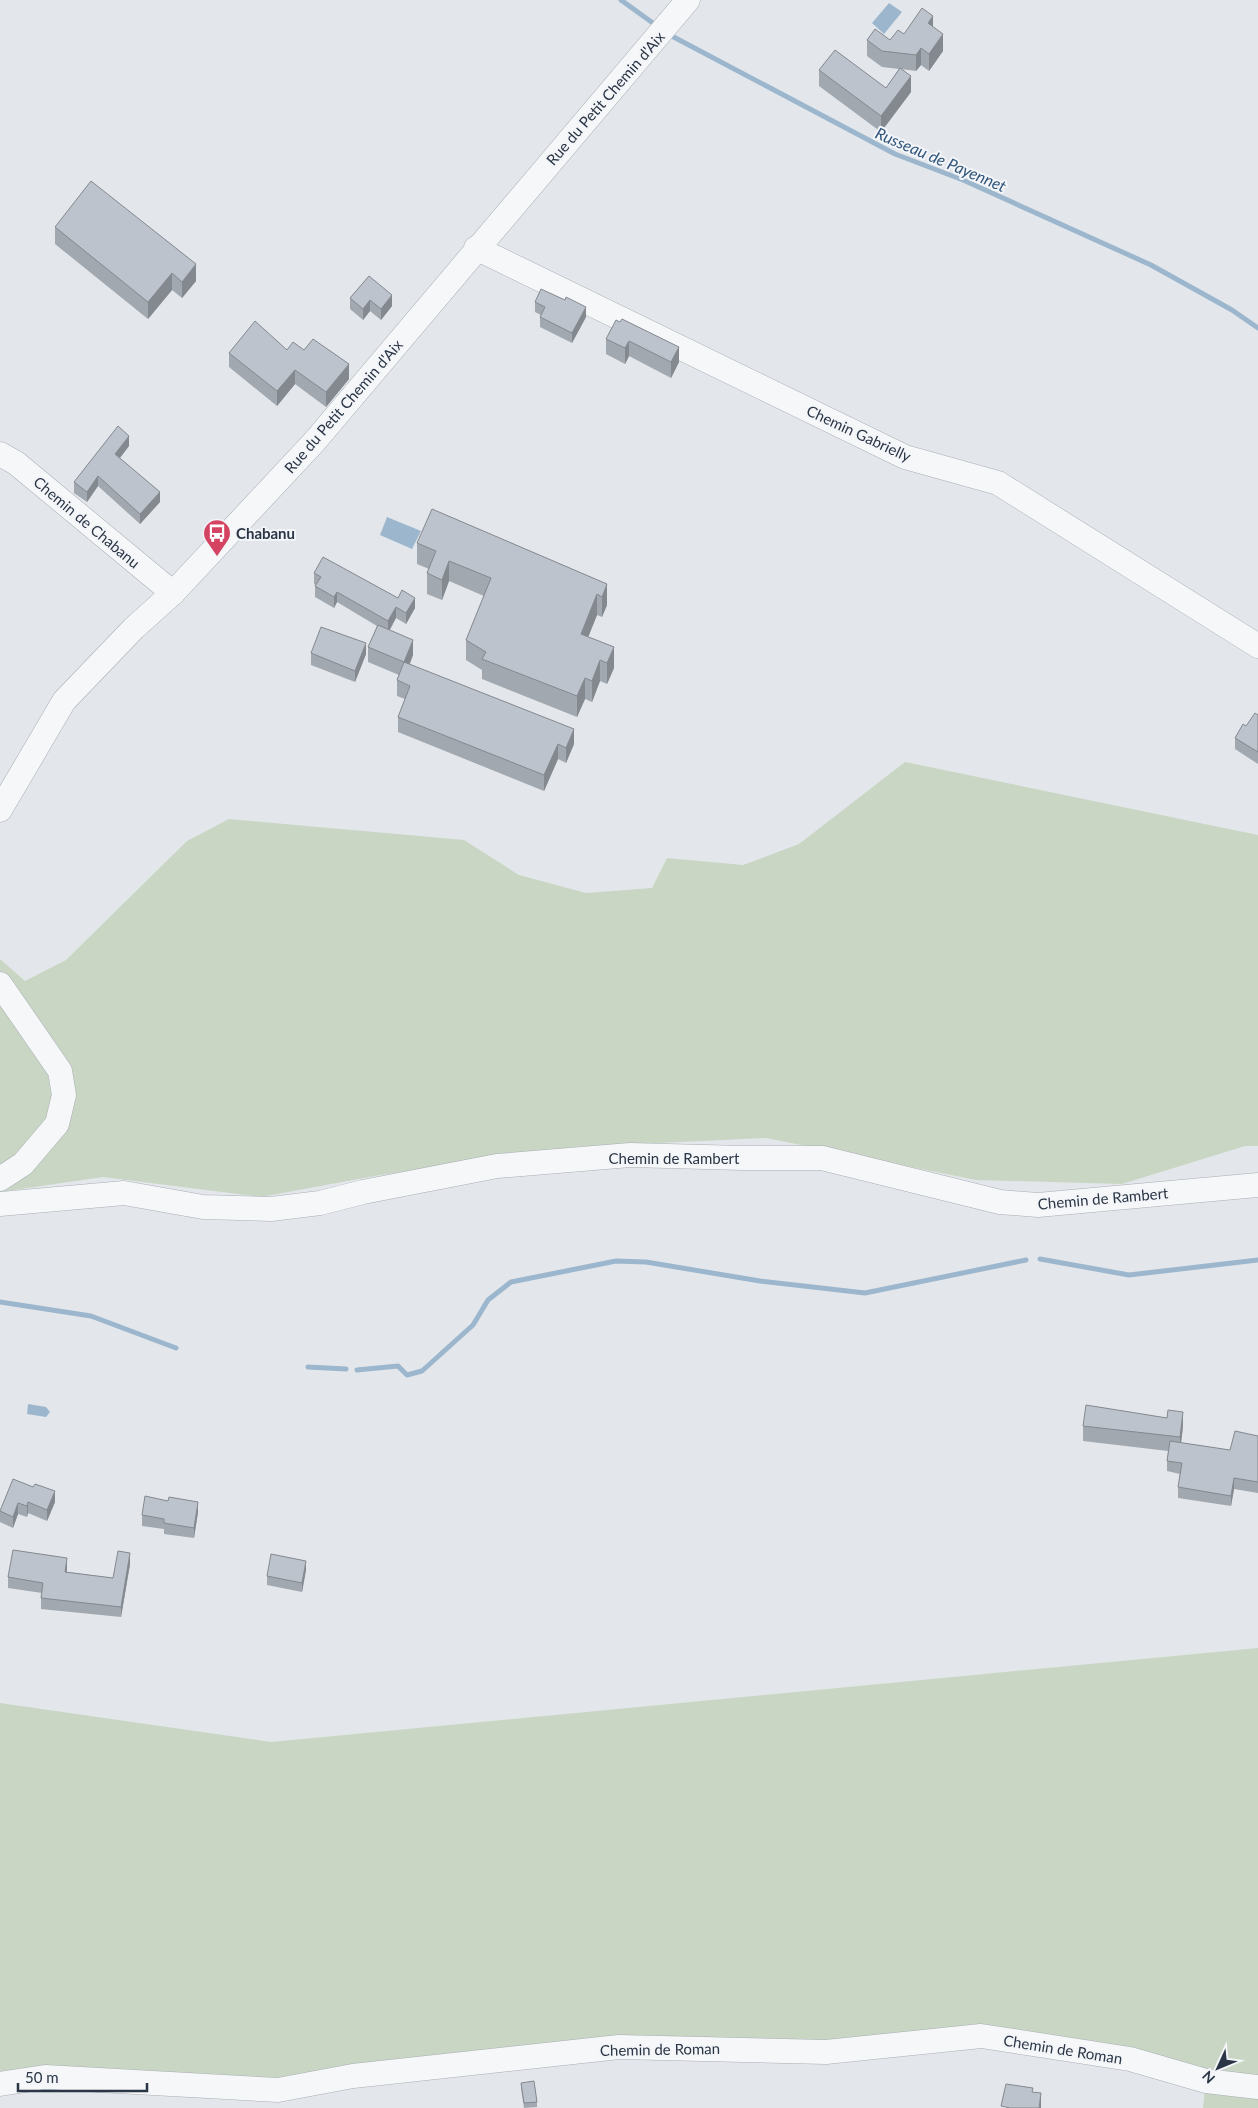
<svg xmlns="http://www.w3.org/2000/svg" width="1258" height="2108" font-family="Lato,sans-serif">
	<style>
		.green { fill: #c9d6c3 }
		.water { fill: #9cb7cd }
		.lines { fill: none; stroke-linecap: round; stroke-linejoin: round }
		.stream { stroke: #9cb7cd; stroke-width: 5 }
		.minor-casing { stroke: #a8aeb6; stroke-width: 25 }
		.minor { stroke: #f6f7f9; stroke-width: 24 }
		.wall { fill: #a2a8af }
		.shaded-wall { fill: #84888f }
		.building { fill: #bcc3cc; stroke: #84888f }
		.labels { text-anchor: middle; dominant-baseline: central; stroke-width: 4; stroke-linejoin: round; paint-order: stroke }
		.street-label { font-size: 15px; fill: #2a3545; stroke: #f3f5f8 }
		.poi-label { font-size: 15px; font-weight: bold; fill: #2a3545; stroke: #f3f5f8; text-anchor: start }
		.water-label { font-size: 16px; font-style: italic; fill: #31567b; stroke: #f3f5f8 }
	</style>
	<rect width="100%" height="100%" fill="#e3e7eb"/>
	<g class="green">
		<path d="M905,762L1258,835V1146H1245L1122,1184L976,1180L766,1138L573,1147L380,1175L261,1197L103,1177L0,1192V959L25,981L66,960L187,841L229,819L464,840L519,875L586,893L652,888L667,858L743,865L799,844Z"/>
		<path d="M1258,1648V2108H1203L1206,2081L1015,2041L696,2048L278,2090L0,2084V1703L271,1742Z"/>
	</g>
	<g class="water">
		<path d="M889,3L902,12L884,34L872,23Z"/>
		<path d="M387,517L421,531L412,549L380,535Z"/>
		<path d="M28,1404L46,1407L50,1412L46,1417L27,1414Z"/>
	</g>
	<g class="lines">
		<g class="stream">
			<path d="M621,0L657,26"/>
			<path d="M668,34L895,154L963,180L1151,265L1232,310L1258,328"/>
			<path d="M1040,1259L1129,1275L1258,1260"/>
			<path d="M0,1302L91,1316L176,1348"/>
			<path d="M308,1367L346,1369"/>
			<path d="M357,1370L398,1366L407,1375L422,1371L473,1325L488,1300L511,1282L616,1261L646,1262L760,1281L865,1293L1026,1260"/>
		</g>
		<g class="minor-casing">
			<g id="minor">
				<path d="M476,248L905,457L998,483L1258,646"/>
				<path d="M0,454L16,463L173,593"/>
				<path d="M0,810L64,701L134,628L173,593L315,441L688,0"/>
				<path d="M0,984L60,1071L64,1095L57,1124L23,1164L0,1179"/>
				<path d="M0,1204L124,1193L203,1207L271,1209L320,1203L363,1192L497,1166L630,1155L743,1158H822L1000,1202L1038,1205L1258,1185"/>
				<path d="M0,2084L45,2077L278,2090L353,2076L619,2047L826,2052L981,2036L1130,2059L1206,2081L1258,2087"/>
			</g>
		</g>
		<use href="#minor" class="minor"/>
	</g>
	<g class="wall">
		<path d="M933,27L943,51L929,71L921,65L916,71L901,69L911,92L881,132L819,86V70L886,88L899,69L882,67L867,56V40H890L904,34Z"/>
		<path d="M55,227L196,281L182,298L172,290L148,319L55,244Z"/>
		<path d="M369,276L392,306L381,320L370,311L363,320L350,309V298Z"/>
		<path d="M565,300L586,317L572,343L540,327V317L541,315L535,312V302Z"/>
		<path d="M606,339L679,347V362L671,378L629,356L625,364L606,354Z"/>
		<path d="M287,350H304L349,379L326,407L295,384L277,406L229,367V353Z"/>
		<path d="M129,446L120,458L160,502L140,524L98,486L87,502L74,493V482Z"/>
		<path d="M417,543L607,584V605L602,617L597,615L588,637L614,668L607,684L600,681L592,702L585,699L577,717L482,679V670L466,660V640L484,596L449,581L442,600L427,594V573L429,569L417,564Z"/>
		<path d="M314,573L415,608L406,624L396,618L390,630L413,655L410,664L574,744L566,763L558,759L544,791L398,732V717L405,699L397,696V680L399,675L368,662V647L377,626L337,602L334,608L315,597V586L316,585L314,584Z"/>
		<path d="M311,653L366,654L355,682L311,665Z"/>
		<path d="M1258,715V764L1235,749V738Z"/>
		<path d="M1167,1418L1183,1426L1181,1443L1230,1450L1258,1436V1493L1234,1489L1231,1506L1178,1498V1487L1180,1474L1167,1471V1461L1168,1451L1083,1441V1426Z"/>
		<path d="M33,1487L55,1502L47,1521L28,1513L27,1517L18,1514L13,1528L0,1522V1511Z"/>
		<path d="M198,1512L194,1538L164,1534V1529L142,1526V1515Z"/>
		<path d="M130,1564L121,1617L41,1609V1598L42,1593L8,1588V1577L67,1569V1572L113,1578Z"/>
		<path d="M306,1570L302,1592L267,1585V1576Z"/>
		<path d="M521,2083L537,2102V2107L524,2108L521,2088Z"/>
	</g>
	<g class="shaded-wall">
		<path d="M933,16V33L928,23Z"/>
		<path d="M943,34V51L929,71V54Z"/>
		<path d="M921,48V65L916,71V55Z"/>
		<path d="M911,76V92L881,132V116Z"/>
		<path d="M196,264V281L182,298V282Z"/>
		<path d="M172,273V290L148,319V302Z"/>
		<path d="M392,295V306L381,320V309Z"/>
		<path d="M370,300V311L363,320V309Z"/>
		<path d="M586,307V317L572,343V333Z"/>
		<path d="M629,341V356L625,364V348Z"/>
		<path d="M679,347V362L671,378V362Z"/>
		<path d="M349,364V379L326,407V392Z"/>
		<path d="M295,370V384L277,406V391Z"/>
		<path d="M129,436V446L115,464V454Z"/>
		<path d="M98,476V486L87,502V492Z"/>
		<path d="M160,492V502L140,524V514Z"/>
		<path d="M449,561V581L442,600V580Z"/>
		<path d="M607,584V605L602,617V597Z"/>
		<path d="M337,592V602L334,608V597Z"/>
		<path d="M597,594V615L581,655V634Z"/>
		<path d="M415,598V608L406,624V613Z"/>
		<path d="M396,607V618L388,632V621Z"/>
		<path d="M413,640V655L404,677V662Z"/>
		<path d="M366,643V654L355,682V671Z"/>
		<path d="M614,647V668L607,684V663Z"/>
		<path d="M600,660V681L592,702V681Z"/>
		<path d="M585,678V699L577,717V696Z"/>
		<path d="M574,729V744L566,763V748Z"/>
		<path d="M558,744V759L544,791V775Z"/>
		<path d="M1183,1412V1426L1180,1452V1437Z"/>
		<path d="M1234,1478V1489L1231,1506V1496Z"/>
		<path d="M55,1491V1502L47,1521V1510Z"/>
		<path d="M28,1502V1513L27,1517V1506Z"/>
		<path d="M198,1502V1512L194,1538V1528Z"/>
		<path d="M18,1503V1514L13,1528V1517Z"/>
		<path d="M130,1553V1564L121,1617V1607Z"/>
		<path d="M67,1558V1569L65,1582V1572Z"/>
		<path d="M306,1561V1570L302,1592V1583Z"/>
		<path d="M1041,2093V2108H1039Z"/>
	</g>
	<g class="building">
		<path d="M922,8L933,16L928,23L943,34L929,54L921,48L916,55L882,51L867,40L875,29L890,40L898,30L904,34Z"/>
		<path d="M835,50L886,88L900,68L911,76L881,116L819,70Z"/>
		<path d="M91,181L196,264L182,282L172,273L148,302L55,227Z"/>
		<path d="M369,276L392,295L381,309L370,300L363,309L350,298Z"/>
		<path d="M541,289L565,300L566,297L586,307L572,333L540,317L545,307L535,302Z"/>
		<path d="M622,319L679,347L671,362L629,341L625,348L606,339L616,320L620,322Z"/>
		<path d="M255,321L287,350L293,342L304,350L313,339L349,364L326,392L295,370L277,391L229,353Z"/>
		<path d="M118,426L129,436L115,454L160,492L140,514L98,476L87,492L74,482Z"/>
		<path d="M432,509L607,584L602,597L597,594L581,634L614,647L607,663L600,660L592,681L585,678L577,696L482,659L486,652L466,640L491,578L449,561L442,580L427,573L436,551L417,543Z"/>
		<path d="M323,557L398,598L402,590L415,598L406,613L396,607L388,621L337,592L334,597L315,586L321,577L314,573Z"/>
		<path d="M378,625L413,640L404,662L574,729L566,748L558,744L544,775L398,717L410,686L397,680L404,662L368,647Z"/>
		<path d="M321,627L366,643L355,671L311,653Z"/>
		<path d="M1255,713L1258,715V752L1235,738L1243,724L1246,726Z"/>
		<path d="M1086,1405L1167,1418L1168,1410L1183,1412L1180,1437L1083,1426Z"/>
		<path d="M1235,1431L1258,1436V1482L1234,1478L1231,1496L1178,1487L1182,1463L1167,1461L1170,1441L1230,1450Z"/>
		<path d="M13,1479L33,1487L35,1484L55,1491L47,1510L28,1502L27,1506L18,1503L13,1517L0,1511Z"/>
		<path d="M145,1496L168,1501L169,1497L198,1502L194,1528L164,1523V1519L142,1515Z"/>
		<path d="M13,1550L67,1558L65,1572L113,1578L118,1551L130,1553L121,1607L41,1598L43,1583L8,1577Z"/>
		<path d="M271,1554L306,1561L302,1583L267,1576Z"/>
		<path d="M534,2081L537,2102L524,2103L521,2083Z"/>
		<path d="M1006,2084L1033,2088L1032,2092L1041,2093L1039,2108H1010L1001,2106Z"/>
	</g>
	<defs>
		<g id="bus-pin" transform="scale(1.4375)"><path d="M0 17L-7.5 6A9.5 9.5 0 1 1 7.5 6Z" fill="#d44462" stroke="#f3f5f8"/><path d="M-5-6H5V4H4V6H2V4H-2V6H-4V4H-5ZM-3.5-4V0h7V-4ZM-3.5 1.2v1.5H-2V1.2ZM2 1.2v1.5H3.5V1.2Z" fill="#fff"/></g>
	</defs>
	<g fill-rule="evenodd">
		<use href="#bus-pin" x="217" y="533"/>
	</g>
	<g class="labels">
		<g class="street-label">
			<text transform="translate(605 98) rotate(-49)">Rue du Petit Chemin d'Aix</text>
			<text transform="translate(343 406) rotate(-49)">Rue du Petit Chemin d'Aix</text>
			<text transform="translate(859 433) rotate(25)">Chemin Gabrielly</text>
			<text transform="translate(87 522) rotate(40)">Chemin de Chabanu</text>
			<text x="674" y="1158">Chemin de Rambert</text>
			<text transform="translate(1103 1198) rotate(-5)">Chemin de Rambert</text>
			<text transform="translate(660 2049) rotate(-1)">Chemin de Roman</text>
			<text transform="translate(1063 2049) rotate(9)">Chemin de Roman</text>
		</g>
		<g class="poi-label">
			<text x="236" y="533">Chabanu</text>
		</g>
		<g class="water-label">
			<text transform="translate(941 159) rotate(23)">Russeau de Payennet</text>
		</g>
	</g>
	<g transform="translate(1218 2068) rotate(226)" stroke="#f3f5f8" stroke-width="4" paint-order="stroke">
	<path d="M0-4L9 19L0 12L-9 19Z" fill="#2a3545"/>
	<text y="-8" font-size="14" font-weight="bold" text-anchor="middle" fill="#2a3545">N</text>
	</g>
	<path d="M18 2083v8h129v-8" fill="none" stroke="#2a3545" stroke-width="2.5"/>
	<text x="25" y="2083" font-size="15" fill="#2a3545" stroke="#f3f5f8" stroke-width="4" paint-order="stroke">50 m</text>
</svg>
